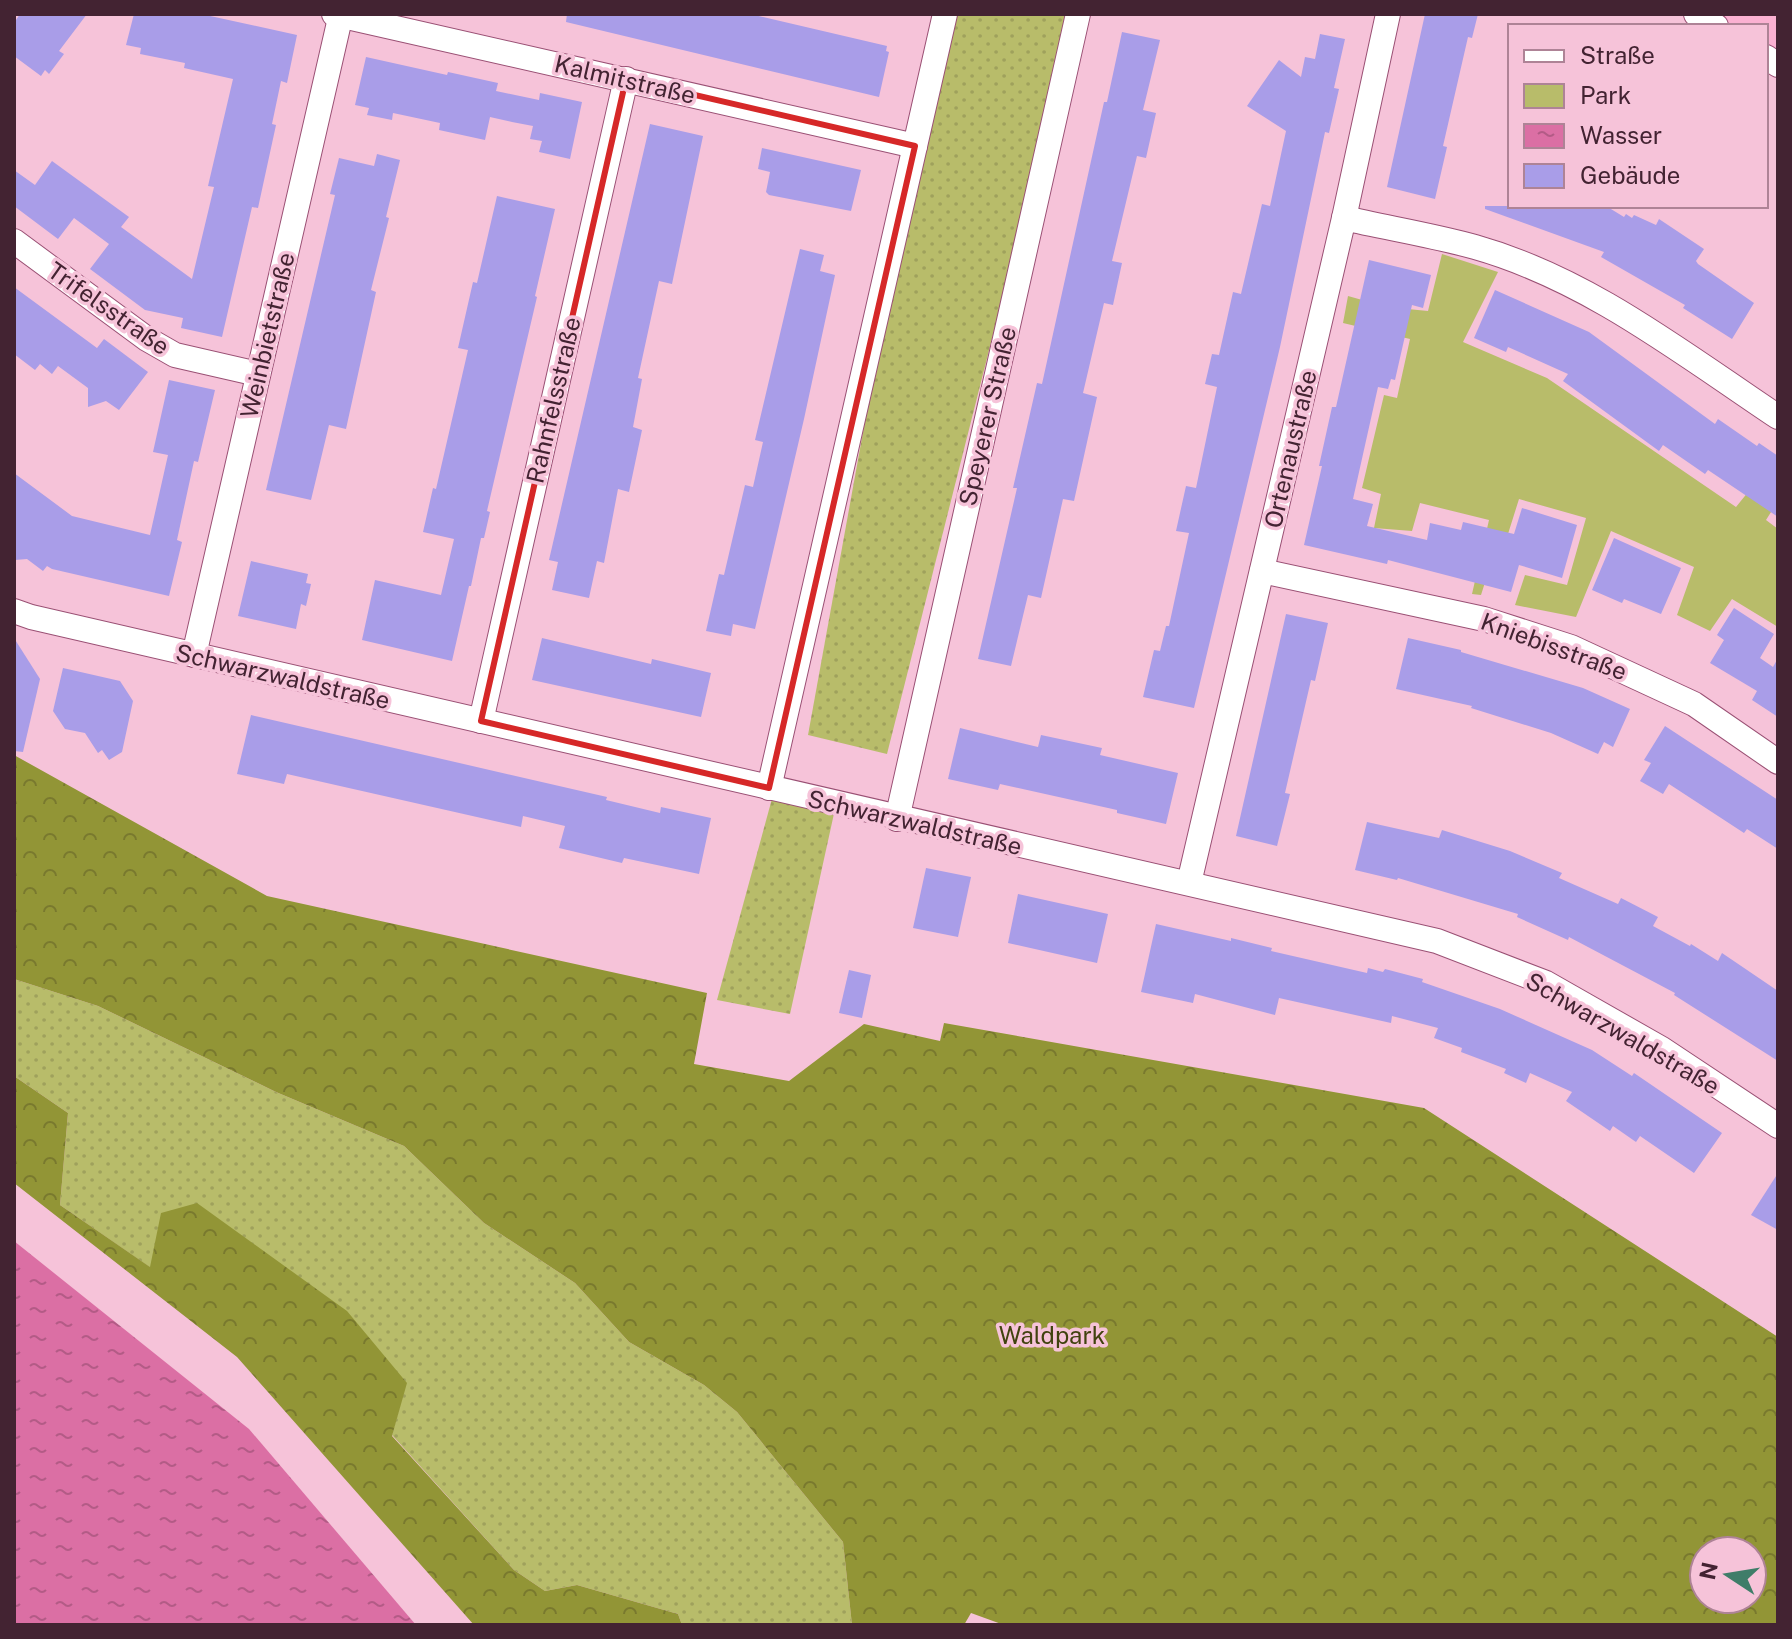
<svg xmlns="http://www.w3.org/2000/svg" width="1792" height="1639" font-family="'Public Sans',sans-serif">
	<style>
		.built { fill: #fbb1d2 }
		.grass { fill: url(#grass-dots) }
		.forest { fill: url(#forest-crowns); fill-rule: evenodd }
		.green { fill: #b8bc6a }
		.water { fill: url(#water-ripples) }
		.building { fill: #a99de8 }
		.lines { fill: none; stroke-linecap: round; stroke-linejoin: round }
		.minor-casing { stroke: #9a5074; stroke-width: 26 }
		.minor { stroke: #fff; stroke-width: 24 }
		.marked { fill: none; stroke: #d62828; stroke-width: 6; stroke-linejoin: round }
		.labels { text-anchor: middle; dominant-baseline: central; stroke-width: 7; stroke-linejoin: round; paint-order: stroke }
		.street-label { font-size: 24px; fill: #432332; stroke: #f6c3d9 }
		.park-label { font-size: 24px; fill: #41420f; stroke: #f6c3d9 }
	</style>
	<defs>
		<pattern id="grass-dots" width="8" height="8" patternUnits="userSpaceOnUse" patternTransform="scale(2)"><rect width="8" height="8" fill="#b8bc6a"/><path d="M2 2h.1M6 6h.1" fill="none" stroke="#9fa15c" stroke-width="1.8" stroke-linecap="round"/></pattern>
		<pattern id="forest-crowns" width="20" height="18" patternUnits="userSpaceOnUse" patternTransform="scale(2)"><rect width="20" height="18" fill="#929536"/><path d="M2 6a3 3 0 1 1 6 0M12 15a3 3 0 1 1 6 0" fill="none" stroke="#79792e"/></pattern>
		<pattern id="water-ripples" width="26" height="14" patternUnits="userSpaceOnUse" patternTransform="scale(2)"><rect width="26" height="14" fill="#db6fa4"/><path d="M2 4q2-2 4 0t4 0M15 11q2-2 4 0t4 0" fill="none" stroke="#b35b86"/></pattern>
	</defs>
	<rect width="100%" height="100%" fill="#f6c3d9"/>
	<path class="built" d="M1696,14H1778V66L1766,58V26H1716Z"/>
	<g class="grass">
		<path d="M945,14H1074L887,754L808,735L915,146Z"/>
		<path d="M773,795L835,809L790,1014L717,1000Z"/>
		<path d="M14,979L98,1006L276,1092L404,1146L484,1223L575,1283L629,1342L704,1385L737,1412L843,1542L852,1625H682L678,1614L577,1585L545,1591L514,1570L392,1435L406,1383L151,1268L60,1205L68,1113L14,1076Z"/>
	</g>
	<g class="forest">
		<path d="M14,755L267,896L707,993L694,1064L789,1081L864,1024L940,1041L944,1023L1424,1108L1778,1337V1625H1004L971,1613L964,1625H852L843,1542L737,1412L704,1385L629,1342L575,1283L484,1223L404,1146L276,1092L98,1006L14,979ZM1704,1551H1752V1599H1704Z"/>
		<path d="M14,1076L68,1113L60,1205L150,1267L161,1213L197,1203L347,1311L407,1383L392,1436L514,1570L545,1591L577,1585L678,1614L682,1625H474L237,1357L14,1183Z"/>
	</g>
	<path class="green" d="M1442,254L1498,272L1463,342L1547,378L1736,507L1778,455V501L1766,520L1778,529V627L1732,599L1710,631L1677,615L1694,567L1611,531L1576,617L1515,605L1525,575L1567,585L1586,518L1519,499L1502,553L1495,551L1481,595L1472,594L1489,520L1420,503L1412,531L1374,528L1381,494L1362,488L1384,395L1397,398L1410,339L1343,323L1348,296L1387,307L1428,311Z"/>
	<path class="water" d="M14,1241L249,1429L416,1625H14Z"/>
	<g class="building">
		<path d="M20,14H87L59,51L64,54L49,74L45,70L41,76L14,56V23Z"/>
		<path d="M134,14H201L297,35L287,83L281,81L272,124L276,125L258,208L252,207L222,337L181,328L183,318L145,310L90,269L109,244L74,218L58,239L14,206V170L35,185L52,161L129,217L121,227L192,279L214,187L208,186L233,79L184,68L185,63L140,54L141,48L126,45Z"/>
		<path d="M567,14H750L887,46L886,51L889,52L879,97L566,22Z"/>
		<path d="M1425,14H1478L1472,38L1468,37L1443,146L1447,147L1435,199L1387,187Z"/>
		<path d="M1122,32L1160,40L1143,110L1156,113L1146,158L1137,156L1112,261L1122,263L1113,305L1104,303L1083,393L1097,397L1074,501L1063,499L1041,598L1028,595L1011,666L978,659L1017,488H1013L1037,383L1042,384L1104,102H1107Z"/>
		<path d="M1320,34L1345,39L1334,88L1339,89L1329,133L1325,132L1280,347L1194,708L1143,697L1154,650L1160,651L1166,626H1169L1189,533L1176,531L1186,486L1196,488L1217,387L1205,384L1212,354L1219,355L1233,292L1241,294L1262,204L1270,206L1286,131L1247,106L1279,60L1301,77L1305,57L1315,59Z"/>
		<path d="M366,57L447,75L448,72L498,83L496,91L539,100L540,93L582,102L570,159L539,152L542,141L530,139L533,126L512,122L490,117L485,140L439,130L440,123L393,113L392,120L367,115L369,108L355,105Z"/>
		<path d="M650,124L703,136L672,284L659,281L638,378L642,379L633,427L642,430L629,492L618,489L604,563L597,561L589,598L552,590L558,562L549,560Z"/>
		<path d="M762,148L861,170L851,211L769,195L766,192L770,172L758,169Z"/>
		<path d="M377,154L400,160L386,217L389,218L371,290L376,292L346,429L329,425L311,500L266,490L335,195L330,194L339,158L374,166Z"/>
		<path d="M497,196L555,209L535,296L537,297L487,511L490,512L484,538H481L471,586H469L452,661L362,640L375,580L441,595L454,539L423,532L433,488L436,489L468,350L458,348L473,282L477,283Z"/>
		<path d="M1485,206H1606L1624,217L1626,214L1632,218L1634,215L1656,225L1659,219L1704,249L1696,261L1698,264L1754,303L1732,339L1683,308L1685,305L1601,257L1604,252L1485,209Z"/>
		<path d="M800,249L824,255L820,271L835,275L804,419L755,629L733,624L731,636L706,631L719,574L724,575L745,485L753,487L763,442L755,440Z"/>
		<path d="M1369,260L1431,275L1423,308L1412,305L1395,380L1391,379L1388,389L1378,387L1353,499L1373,504L1367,526L1427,540L1430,523L1461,530L1463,522L1514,534L1522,508L1577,525L1562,578L1519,565L1511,592L1388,560L1387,564L1304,545L1322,466H1319L1332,407H1336Z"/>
		<path d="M14,287L97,348L104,339L148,372L119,410L106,401L88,407V388L58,366L52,374L40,364L35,370L14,354Z"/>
		<path d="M1495,290L1589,332L1715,424L1718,419L1757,446L1759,443L1778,456V517L1708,470L1705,474L1663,445L1659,451L1563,381L1568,374L1508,347L1506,352L1474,338Z"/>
		<path d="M169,380L215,390L198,462L194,461L177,540L182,542L169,596L52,569L47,566L43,571L27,559L15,560L14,473L72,516L150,535L168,455L153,452Z"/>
		<path d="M1614,538L1681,568L1661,614L1624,599L1622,603L1592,590Z"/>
		<path d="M251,561L308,574L306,583L311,584L306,606L301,604L296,629L238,616Z"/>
		<path d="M1734,608L1774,634L1760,658L1773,667L1778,658V717L1752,700L1757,691L1710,663L1724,640L1717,635Z"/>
		<path d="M1286,614L1328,623L1315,681L1311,680L1285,793L1290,794L1277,846L1236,836Z"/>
		<path d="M14,638L40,679L23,752L14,751Z"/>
		<path d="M542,638L651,664L652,659L711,673L701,717L532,680Z"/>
		<path d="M1408,638L1461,650V652L1583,688L1630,709L1613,747L1604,742L1598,754L1551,733L1471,708L1472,706L1396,689Z"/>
		<path d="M63,668L120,681L133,701L122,752L109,760L102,750L98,753L85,733L65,729L53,711Z"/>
		<path d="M251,715L607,797L606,800L660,813L661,807L711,818L699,874L624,858L622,863L559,848L565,826L523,816L521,827L287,774L284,784L237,774Z"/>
		<path d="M1665,726L1778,800V849L1747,829L1744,833L1669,784L1663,794L1640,781L1651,763L1644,760Z"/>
		<path d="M960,728L1038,747L1041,735L1102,748L1100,755L1178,773L1166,824L1117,813V810L1000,784L998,790L948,779Z"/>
		<path d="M1367,822L1439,838L1442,830L1510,851L1562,873L1559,878L1618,904L1621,898L1658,917L1653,926L1690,946L1691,944L1718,961L1722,953L1778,991V1061L1674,995L1675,993L1569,937L1568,940L1517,917L1518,914L1398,878L1397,880L1355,870Z"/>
		<path d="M926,868L971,877L958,937L913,928Z"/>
		<path d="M1018,894L1108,914L1097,963L1008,943Z"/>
		<path d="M1156,924L1231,941V938L1272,948L1271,951L1367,973L1368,968L1383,972L1385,969L1423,979L1422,982L1500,1009L1592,1050L1632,1076L1634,1073L1722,1133L1694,1173L1640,1136L1636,1142L1613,1126L1610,1131L1566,1101L1572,1092L1530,1073L1526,1083L1504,1073L1506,1069L1461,1052L1462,1048L1434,1038L1438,1028L1392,1016L1391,1023L1279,998L1275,1015L1195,994L1193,1003L1141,992Z"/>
		<path d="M849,970L871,975L862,1018L839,1013Z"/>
		<path d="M1778,1173V1230L1751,1215Z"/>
	</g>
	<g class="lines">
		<g class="minor-casing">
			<g id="minor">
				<path d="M334,14L915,146"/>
				<path d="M1696,14L1716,26"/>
				<path d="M1766,57L1778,65"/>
				<path d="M1344,218C1387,228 1432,235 1475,247C1588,279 1682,353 1778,417"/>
				<path d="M14,241L147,339L175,355L258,374"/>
				<path d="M1262,571L1484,619L1571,647L1694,704L1778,762"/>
				<path d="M14,611L31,617L1437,941L1546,983L1662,1049L1778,1126"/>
				<path d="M194,655L341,14"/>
				<path d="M481,721L626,79"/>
				<path d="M769,788L945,14"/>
				<path d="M897,819L1078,14"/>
				<path d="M1189,883L1344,218L1388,14"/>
			</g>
		</g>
		<use href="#minor" class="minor"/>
	</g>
	<path class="marked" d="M626,79L915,146L769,788L481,721Z"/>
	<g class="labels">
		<g class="street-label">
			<text transform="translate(625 79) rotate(13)">Kalmitstraße</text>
			<text transform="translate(109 308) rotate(35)">Trifelsstraße</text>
			<text transform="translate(267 335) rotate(-77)">Weinbietstraße</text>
			<text transform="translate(553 400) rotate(-77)">Rahnfelsstraße</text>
			<text transform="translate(987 416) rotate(-77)">Speyerer Straße</text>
			<text transform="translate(1290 449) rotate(-77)">Ortenaustraße</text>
			<text transform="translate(1554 646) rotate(20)">Kniebisstraße</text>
			<text transform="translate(283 676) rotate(13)">Schwarzwaldstraße</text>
			<text transform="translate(915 822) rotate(13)">Schwarzwaldstraße</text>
			<text transform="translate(1623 1033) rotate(30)">Schwarzwaldstraße</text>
		</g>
		<g class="park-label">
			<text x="1052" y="1335">Waldpark</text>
		</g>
	</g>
	<rect width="1792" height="1639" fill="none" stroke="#432332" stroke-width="32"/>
	<rect x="1508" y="24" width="260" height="184" fill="#f6c3d9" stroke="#ae8396" stroke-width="2"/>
	<rect x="1524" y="50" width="40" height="12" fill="#ffffff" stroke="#ae8396" stroke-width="2"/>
	<text x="1580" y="64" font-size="24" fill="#432332">Straße</text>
	<rect x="1524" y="84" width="40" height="24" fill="#b8bc6a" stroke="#ae8396" stroke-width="2"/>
	<text x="1580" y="104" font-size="24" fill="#432332">Park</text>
	<rect x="1524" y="124" width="40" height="24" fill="url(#water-ripples)" stroke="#ae8396" stroke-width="2"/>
	<text x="1580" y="144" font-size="24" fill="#432332">Wasser</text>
	<rect x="1524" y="164" width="40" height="24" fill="#a99de8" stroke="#ae8396" stroke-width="2"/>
	<text x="1580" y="184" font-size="24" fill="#432332">Gebäude</text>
	<g transform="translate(1728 1575) rotate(282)"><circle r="38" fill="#f6c3d9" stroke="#ae8396" stroke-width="2"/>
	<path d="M0-6L14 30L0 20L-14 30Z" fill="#3f7d69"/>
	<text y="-12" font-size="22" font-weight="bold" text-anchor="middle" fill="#432332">N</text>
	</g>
</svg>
